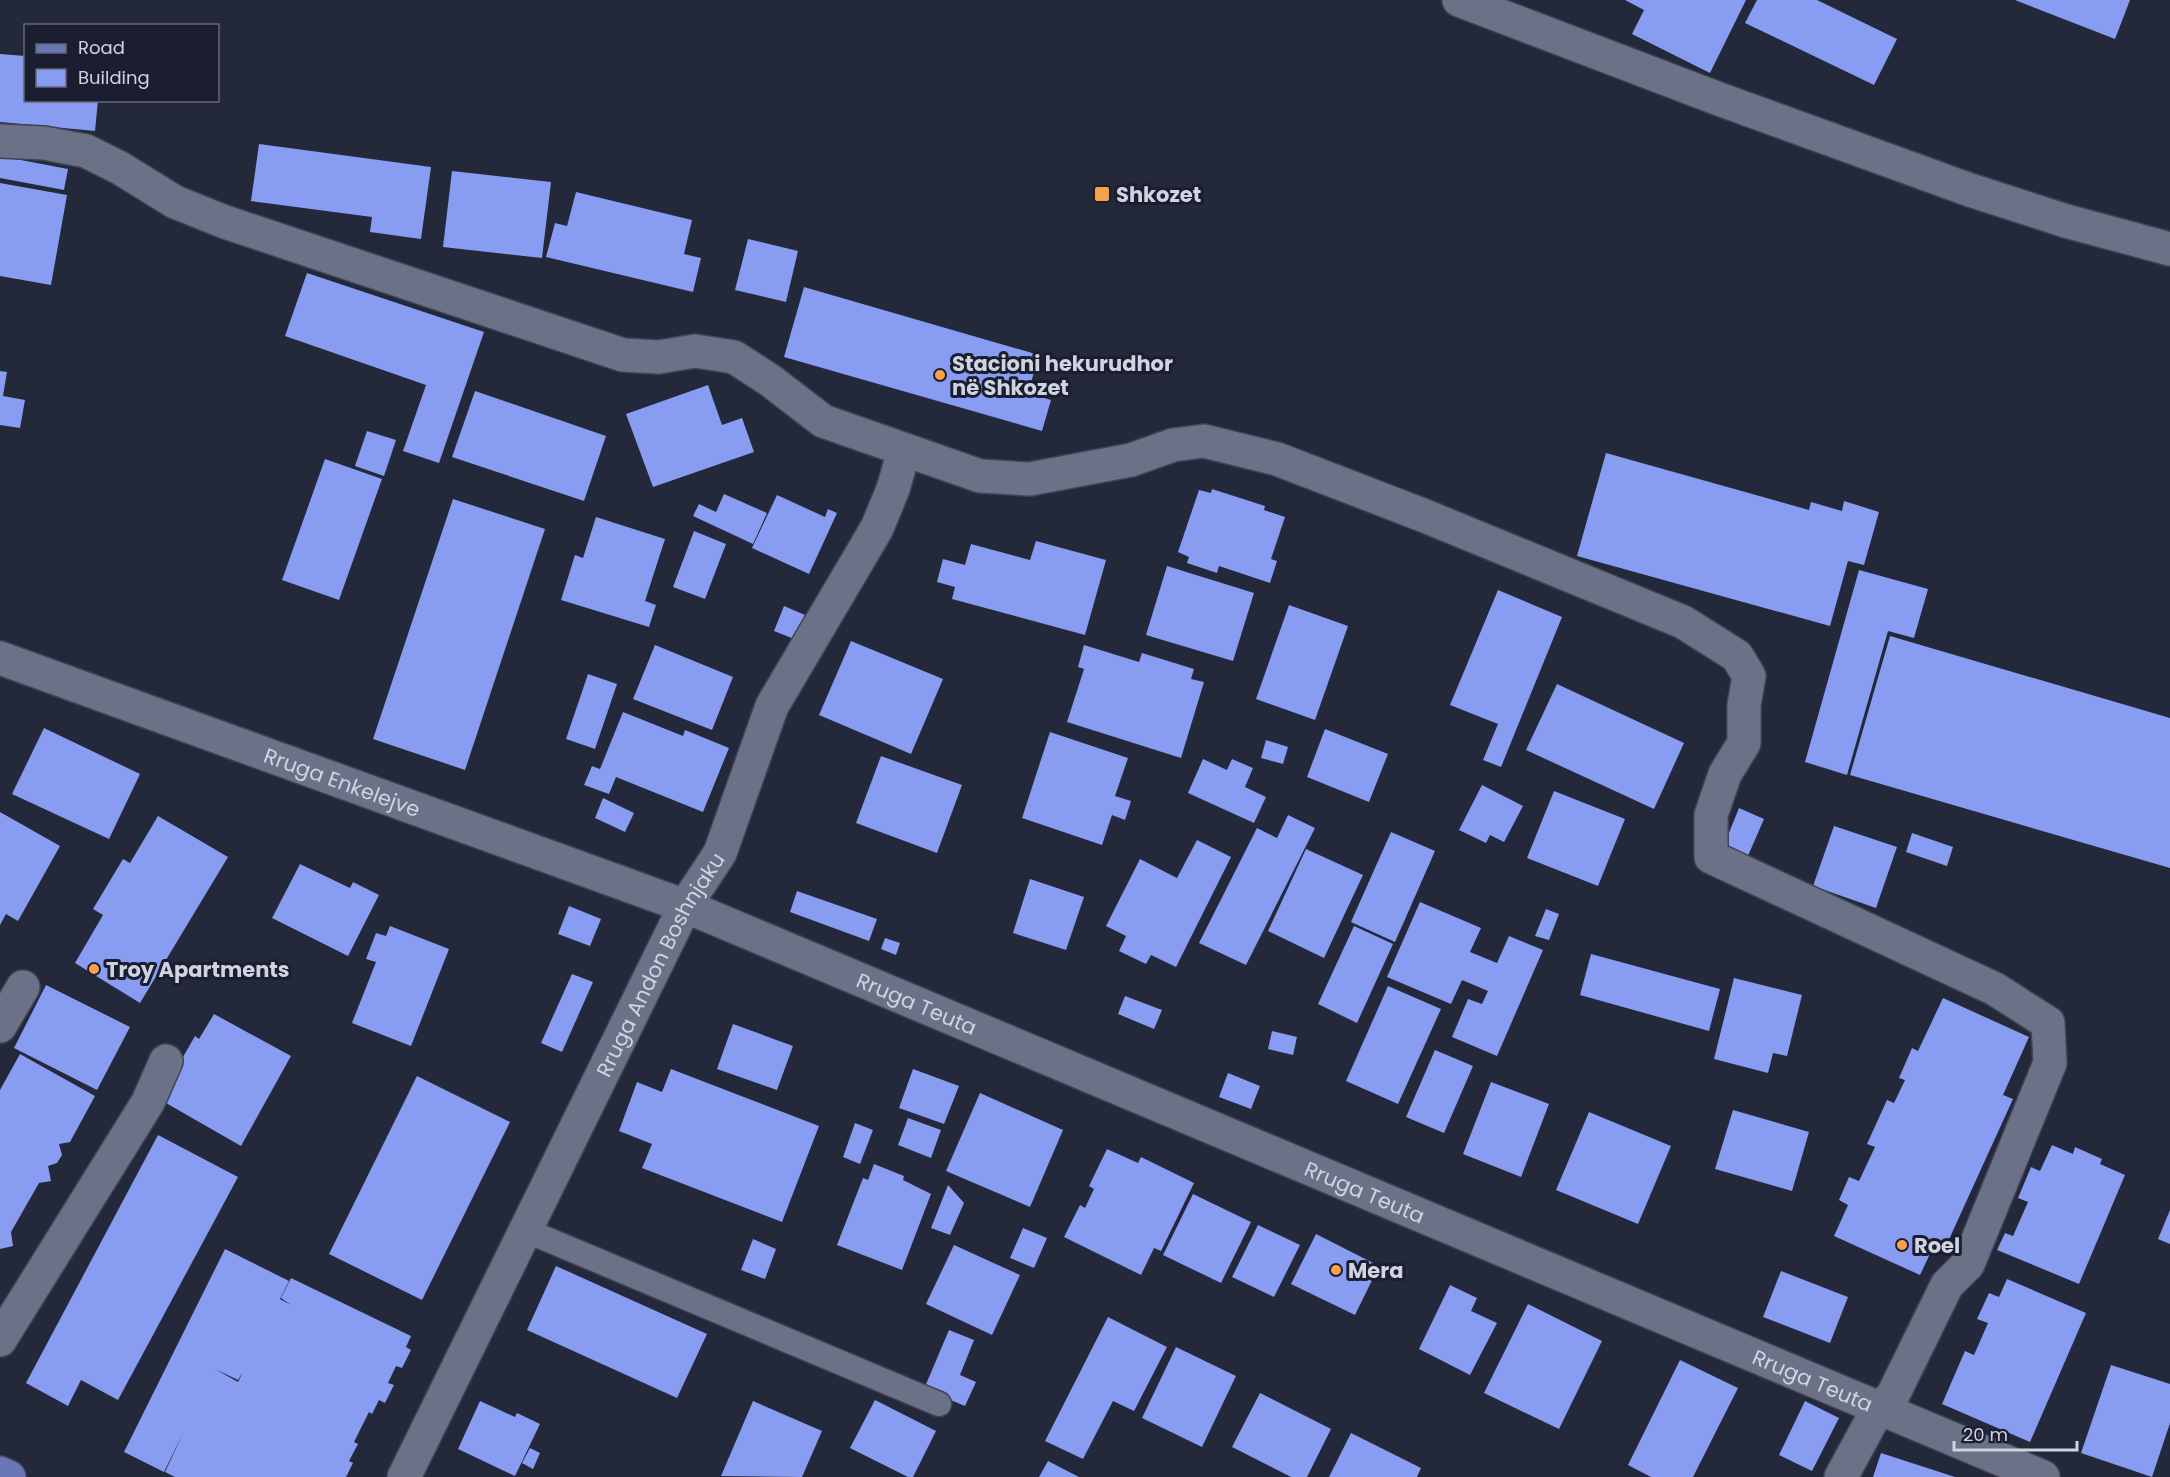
<svg xmlns="http://www.w3.org/2000/svg" width="2170" height="1477" font-family="Poppins,sans-serif">
	<style>
		.building { fill: #889cf2; fill-rule: evenodd }
		.lines { fill: none; stroke-linecap: round; stroke-linejoin: round }
		.lane-casing { stroke: #404353; stroke-width: 27 }
		.street-casing { stroke: #404353; stroke-width: 36 }
		.primary-casing { stroke: #404353; stroke-width: 36 }
		.lane { stroke: #6b7187; stroke-width: 24 }
		.street { stroke: #6b7187; stroke-width: 33 }
		.primary { stroke: #6977b7; stroke-width: 33 }
		.poi-dot { fill: #f7a14a; stroke: #1a1e30; stroke-width: 2 }
		.labels { text-anchor: middle; dominant-baseline: central; stroke-width: 6; stroke-linejoin: round; paint-order: stroke }
		.poi-label { font-size: 21px; font-weight: bold; fill: #d0d4e0; stroke: #1a1e30; text-anchor: start }
		.street-label { font-size: 21px; fill: #d0d4e0; stroke: #1a1e30 }
	</style>
	<rect width="100%" height="100%" fill="#23283a"/>
	<g class="building">
		<path d="M1625,0H1746L1710,73L1632,34L1644,10Z"/>
		<path d="M1757,0H1817L1897,39L1874,85L1745,23Z"/>
		<path d="M2015,0H2130L2115,39Z"/>
		<path d="M0,54L26,56V100H98L95,131L0,122Z"/>
		<path d="M259,144L431,167L421,239L370,232L372,217L251,201Z"/>
		<path d="M0,156L68,169L64,190L0,178Z"/>
		<path d="M452,171L551,182L542,258L443,247Z"/>
		<path d="M0,183L67,195L51,285L0,276Z"/>
		<path d="M576,192L692,220L684,254L701,258L693,292L546,257L555,223L567,226Z"/>
		<path d="M748,239L798,251L786,302L735,290Z"/>
		<path d="M307,273L484,332L439,463L403,451L426,385L285,336Z"/>
		<path d="M804,287L1039,355L1028,393L1051,400L1042,431L784,357Z"/>
		<path d="M0,371L7,372L3,396L25,400L20,428L0,425Z"/>
		<path d="M708,385L722,425L742,418L754,452L653,487L626,414Z"/>
		<path d="M475,391L606,436L584,501L452,457Z"/>
		<path d="M367,431L396,440L384,476L355,466Z"/>
		<path d="M1606,453L1809,510L1811,502L1842,511L1844,501L1879,512L1864,565L1848,561L1830,626L1577,556Z"/>
		<path d="M325,459L382,479L339,600L282,580Z"/>
		<path d="M1212,489L1265,506L1264,510L1285,517L1271,559L1277,561L1270,583L1219,566L1217,573L1187,563L1189,557L1178,552L1199,490L1211,493Z"/>
		<path d="M724,494L767,513L753,544L693,516L699,504L716,512Z"/>
		<path d="M777,495L825,517L828,509L837,513L809,574L752,548Z"/>
		<path d="M453,499L545,529L465,770L373,739Z"/>
		<path d="M596,517L665,539L645,601L656,605L649,627L561,600L575,555L583,558Z"/>
		<path d="M694,531L726,544L705,599L673,587Z"/>
		<path d="M1036,541L1106,560L1085,635L952,599L955,587L937,582L943,559L965,565L971,544L1030,560Z"/>
		<path d="M1167,566L1254,593L1233,661L1146,635Z"/>
		<path d="M1859,570L1928,589L1914,638L1888,631L1847,775L1805,762Z"/>
		<path d="M1498,590L1562,617L1501,767L1483,760L1498,724L1450,705Z"/>
		<path d="M1289,605L1348,626L1315,720L1256,699Z"/>
		<path d="M784,606L805,615L794,639L774,631Z"/>
		<path d="M1890,636L2170,718V868L1850,775Z"/>
		<path d="M851,641L943,679L911,754L819,715Z"/>
		<path d="M655,645L733,677L712,730L633,699Z"/>
		<path d="M1084,645L1139,662L1142,653L1194,669L1191,679L1204,682L1181,758L1067,722L1084,669L1078,667Z"/>
		<path d="M588,674L617,684L595,749L566,739Z"/>
		<path d="M1557,684L1684,743L1654,809L1526,750Z"/>
		<path d="M623,712L683,736L685,730L729,748L703,812L616,777L609,794L584,785L592,766L600,769Z"/>
		<path d="M44,728L140,774L109,839L12,794Z"/>
		<path d="M1325,729L1388,754L1369,802L1307,777Z"/>
		<path d="M1050,732L1128,758L1115,796L1131,801L1125,820L1112,815L1102,845L1022,818Z"/>
		<path d="M1266,740L1288,747L1283,764L1261,758Z"/>
		<path d="M881,756L962,785L937,853L856,823Z"/>
		<path d="M1203,759L1227,770L1232,759L1253,768L1245,787L1266,797L1254,823L1188,793Z"/>
		<path d="M1482,785L1523,806L1504,842L1490,835L1486,843L1459,830Z"/>
		<path d="M1554,791L1625,819L1598,886L1527,858Z"/>
		<path d="M603,798L634,813L625,832L595,818Z"/>
		<path d="M1739,808L1764,819L1744,865L1724,845Z"/>
		<path d="M0,812L60,846L18,921L6,914L0,925Z"/>
		<path d="M1288,815L1315,828L1246,965L1199,943L1257,828L1277,838Z"/>
		<path d="M158,816L228,857L140,1003L75,963L103,915L93,909L123,859L130,863Z"/>
		<path d="M1834,826L1897,847L1876,908L1813,886Z"/>
		<path d="M1391,832L1435,851L1395,942L1351,922Z"/>
		<path d="M1912,833L1953,847L1947,866L1906,852Z"/>
		<path d="M1197,840L1231,857L1176,967L1151,955L1146,964L1119,951L1126,936L1106,926L1140,859L1177,878Z"/>
		<path d="M1306,849L1363,875L1324,958L1268,931Z"/>
		<path d="M300,864L350,888L353,882L379,895L348,956L272,918Z"/>
		<path d="M1030,879L1084,897L1066,950L1013,933Z"/>
		<path d="M797,891L877,919L869,941L790,912Z"/>
		<path d="M1420,902L1481,928L1470,952L1497,963L1509,936L1543,950L1497,1056L1452,1037L1468,999L1482,1004L1488,991L1462,980L1451,1004L1387,977Z"/>
		<path d="M569,906L601,919L590,946L558,934Z"/>
		<path d="M1546,909L1559,914L1549,940L1535,936Z"/>
		<path d="M390,926L449,949L411,1046L352,1023L376,962L366,959L376,933L386,936Z"/>
		<path d="M1354,926L1393,944L1357,1023L1318,1004Z"/>
		<path d="M885,938L900,943L896,955L881,949Z"/>
		<path d="M1591,954L1720,989L1709,1031L1580,995Z"/>
		<path d="M572,974L593,982L562,1052L541,1043Z"/>
		<path d="M1734,978L1802,995L1787,1056L1773,1053L1768,1073L1714,1059Z"/>
		<path d="M46,985L130,1027L97,1090L14,1048Z"/>
		<path d="M1388,986L1441,1009L1398,1104L1346,1081Z"/>
		<path d="M1125,996L1162,1010L1154,1029L1118,1014Z"/>
		<path d="M1943,998L2029,1037L2003,1095L2013,1099L1946,1246L1936,1241L1920,1275L1834,1236L1848,1205L1839,1200L1849,1177L1859,1181L1875,1147L1867,1144L1887,1100L1894,1103L1905,1080L1899,1078L1912,1048L1918,1051Z"/>
		<path d="M214,1014L291,1056L241,1146L159,1099L195,1036L199,1039Z"/>
		<path d="M733,1024L793,1046L777,1090L717,1069Z"/>
		<path d="M1272,1031L1297,1037L1293,1055L1268,1049Z"/>
		<path d="M1435,1050L1473,1066L1444,1133L1406,1117Z"/>
		<path d="M20,1054L95,1096L70,1142L59,1144L62,1155L57,1163L48,1166L51,1181L39,1183L11,1232L13,1246L0,1249V1090Z"/>
		<path d="M671,1069L819,1126L782,1222L642,1168L652,1144L619,1131L637,1082L662,1092Z"/>
		<path d="M913,1069L959,1086L944,1124L899,1108Z"/>
		<path d="M1228,1073L1260,1086L1251,1109L1219,1097Z"/>
		<path d="M417,1076L510,1122L422,1300L329,1254Z"/>
		<path d="M1491,1082L1549,1104L1521,1177L1463,1154Z"/>
		<path d="M980,1093L1063,1130L1030,1207L946,1171Z"/>
		<path d="M1733,1110L1809,1132L1792,1191L1715,1169Z"/>
		<path d="M1589,1112L1671,1146L1638,1224L1556,1190Z"/>
		<path d="M908,1118L941,1130L931,1158L898,1145Z"/>
		<path d="M855,1123L873,1130L860,1164L843,1157Z"/>
		<path d="M158,1135L238,1177L118,1400L81,1380L68,1406L26,1383Z"/>
		<path d="M2052,1145L2073,1154L2075,1147L2102,1159L2100,1164L2125,1175L2079,1284L1997,1250L2005,1233L2013,1236L2028,1202L2018,1198L2031,1167L2040,1171Z"/>
		<path d="M1107,1149L1138,1163L1141,1157L1194,1183L1161,1251L1154,1248L1141,1275L1064,1237L1080,1205L1085,1208L1094,1189L1089,1186Z"/>
		<path d="M874,1164L904,1176L903,1180L931,1194L902,1270L837,1245L863,1178L868,1180Z"/>
		<path d="M948,1185L964,1203L950,1235L931,1228Z"/>
		<path d="M1193,1194L1251,1222L1221,1283L1163,1255Z"/>
		<path d="M2170,1210V1244L2158,1239Z"/>
		<path d="M1258,1225L1300,1245L1274,1297L1232,1277Z"/>
		<path d="M1023,1228L1047,1238L1034,1268L1010,1258Z"/>
		<path d="M1316,1234L1379,1266L1355,1315L1291,1284Z"/>
		<path d="M753,1239L776,1249L765,1279L741,1270Z"/>
		<path d="M954,1245L1020,1275L992,1335L926,1304Z"/>
		<path d="M225,1249L289,1281L280,1299L291,1305L281,1298L291,1278L411,1336L406,1347L411,1350L402,1368L396,1366L388,1383L394,1385L385,1403L379,1400L372,1414L369,1412L354,1442L358,1444L349,1461L353,1463L346,1477H175L165,1472L184,1431L164,1472L124,1452ZM215,1369L238,1380L243,1372L238,1382Z"/>
		<path d="M556,1266L707,1334L677,1398L527,1330Z"/>
		<path d="M1781,1271L1848,1297L1830,1343L1763,1317Z"/>
		<path d="M2007,1279L2086,1313L2030,1442L1942,1404L1965,1351L1974,1355L1988,1323L1977,1319L1989,1293L1999,1297Z"/>
		<path d="M1450,1285L1477,1298L1471,1311L1497,1323L1470,1375L1419,1349Z"/>
		<path d="M1528,1304L1602,1341L1559,1429L1484,1393Z"/>
		<path d="M1108,1317L1167,1347L1134,1411L1113,1401L1083,1459L1045,1441Z"/>
		<path d="M949,1330L974,1340L960,1375L976,1382L965,1406L924,1389Z"/>
		<path d="M1176,1347L1236,1376L1202,1447L1142,1418Z"/>
		<path d="M1680,1360L1738,1388L1693,1477H1651L1628,1465Z"/>
		<path d="M2111,1365L2170,1384V1423L2152,1477L2081,1453Z"/>
		<path d="M1260,1393L1331,1429L1307,1477H1291L1232,1447Z"/>
		<path d="M875,1400L936,1431L913,1477H908L850,1448Z"/>
		<path d="M480,1401L515,1417L517,1413L540,1424L515,1476L458,1449Z"/>
		<path d="M753,1401L822,1431L802,1477L721,1476Z"/>
		<path d="M1805,1401L1839,1418L1812,1471L1779,1455Z"/>
		<path d="M1351,1433L1421,1468L1417,1477H1329Z"/>
		<path d="M530,1448L540,1453L533,1469L522,1463Z"/>
		<path d="M1881,1453L1955,1477H1873Z"/>
		<path d="M1048,1461L1079,1477H1039Z"/>
	</g>
	<g class="lines">
		<g class="lane-casing">
			<path id="lane" d="M525,1230L939,1404"/>
		</g>
		<g class="street-casing">
			<g id="street">
				<path d="M1459,0L1719,99L1970,190L2066,221L2170,249"/>
				<path d="M0,141L44,143L86,151L120,168L175,202L225,222L623,355L659,357L695,351L734,357L771,381L823,421L980,476L1030,479L1131,460L1173,445L1204,441L1277,459L1425,516L1683,622L1737,656L1749,676L1744,705V743L1725,774L1711,815V857L1995,989L2048,1023L2050,1063L1968,1264L1947,1285L1892,1397L1879,1407L1841,1477"/>
				<path id="s1" d="M0,658L685,906L2043,1477"/>
				<path d="M0,1026L23,987"/>
				<path d="M0,1340L148,1102L166,1061"/>
				<path id="s2" d="M404,1477L685,906L720,853L772,706L877,528L893,489L904,451"/>
			</g>
		</g>
		<g class="primary-casing">
			<path id="primary" d="M0,1473L9,1477"/>
		</g>
		<use href="#lane" class="lane"/>
		<use href="#street" class="street"/>
		<use href="#primary" class="primary"/>
	</g>
	<g class="poi-dot">
		<rect x="1094" y="186" width="16" height="16" rx="3"/>
		<circle cx="940" cy="375" r="6"/>
		<circle cx="94" cy="969" r="6"/>
		<circle cx="1902" cy="1245" r="6"/>
		<circle cx="1336" cy="1270" r="6"/>
	</g>
	<g class="labels">
		<g class="poi-label">
			<text x="1116" y="194">Shkozet</text>
			<text x="952" y="363">Stacioni hekurudhor<tspan x="952" dy="24">në Shkozet</tspan></text>
			<text x="106" y="969">Troy Apartments</text>
			<text x="1914" y="1245">Roel</text>
			<text x="1348" y="1270">Mera</text>
		</g>
		<g class="street-label">
			<text stroke="none"><textPath href="#s1" startOffset="364">Rruga Enkelejve</textPath></text>
			<text stroke="none"><textPath href="#s2" startOffset="573">Rruga Andon Boshnjaku</textPath></text>
			<text stroke="none"><textPath href="#s1" startOffset="980">Rruga Teuta</textPath></text>
			<text stroke="none"><textPath href="#s1" startOffset="1466">Rruga Teuta</textPath></text>
			<text stroke="none"><textPath href="#s1" startOffset="1952">Rruga Teuta</textPath></text>
		</g>
	</g>
	<rect x="24" y="24" width="195" height="78" fill="#1a1e30" stroke="#636776" stroke-width="1.5"/>
	<rect x="36" y="44" width="30" height="9" fill="#6977b7" stroke="#636776" stroke-width="1.5"/>
	<text x="78" y="54" font-size="18" fill="#d0d4e0">Road</text>
	<rect x="36" y="69" width="30" height="18" fill="#889cf2" stroke="#636776" stroke-width="1.5"/>
	<text x="78" y="84" font-size="18" fill="#d0d4e0">Building</text>
	<path d="M1954 1441v9h123v-9" fill="none" stroke="#d0d4e0" stroke-width="3"/>
	<text x="1963" y="1441" font-size="18" fill="#d0d4e0" stroke="#1a1e30" stroke-width="4.5" paint-order="stroke">20 m</text>
</svg>
